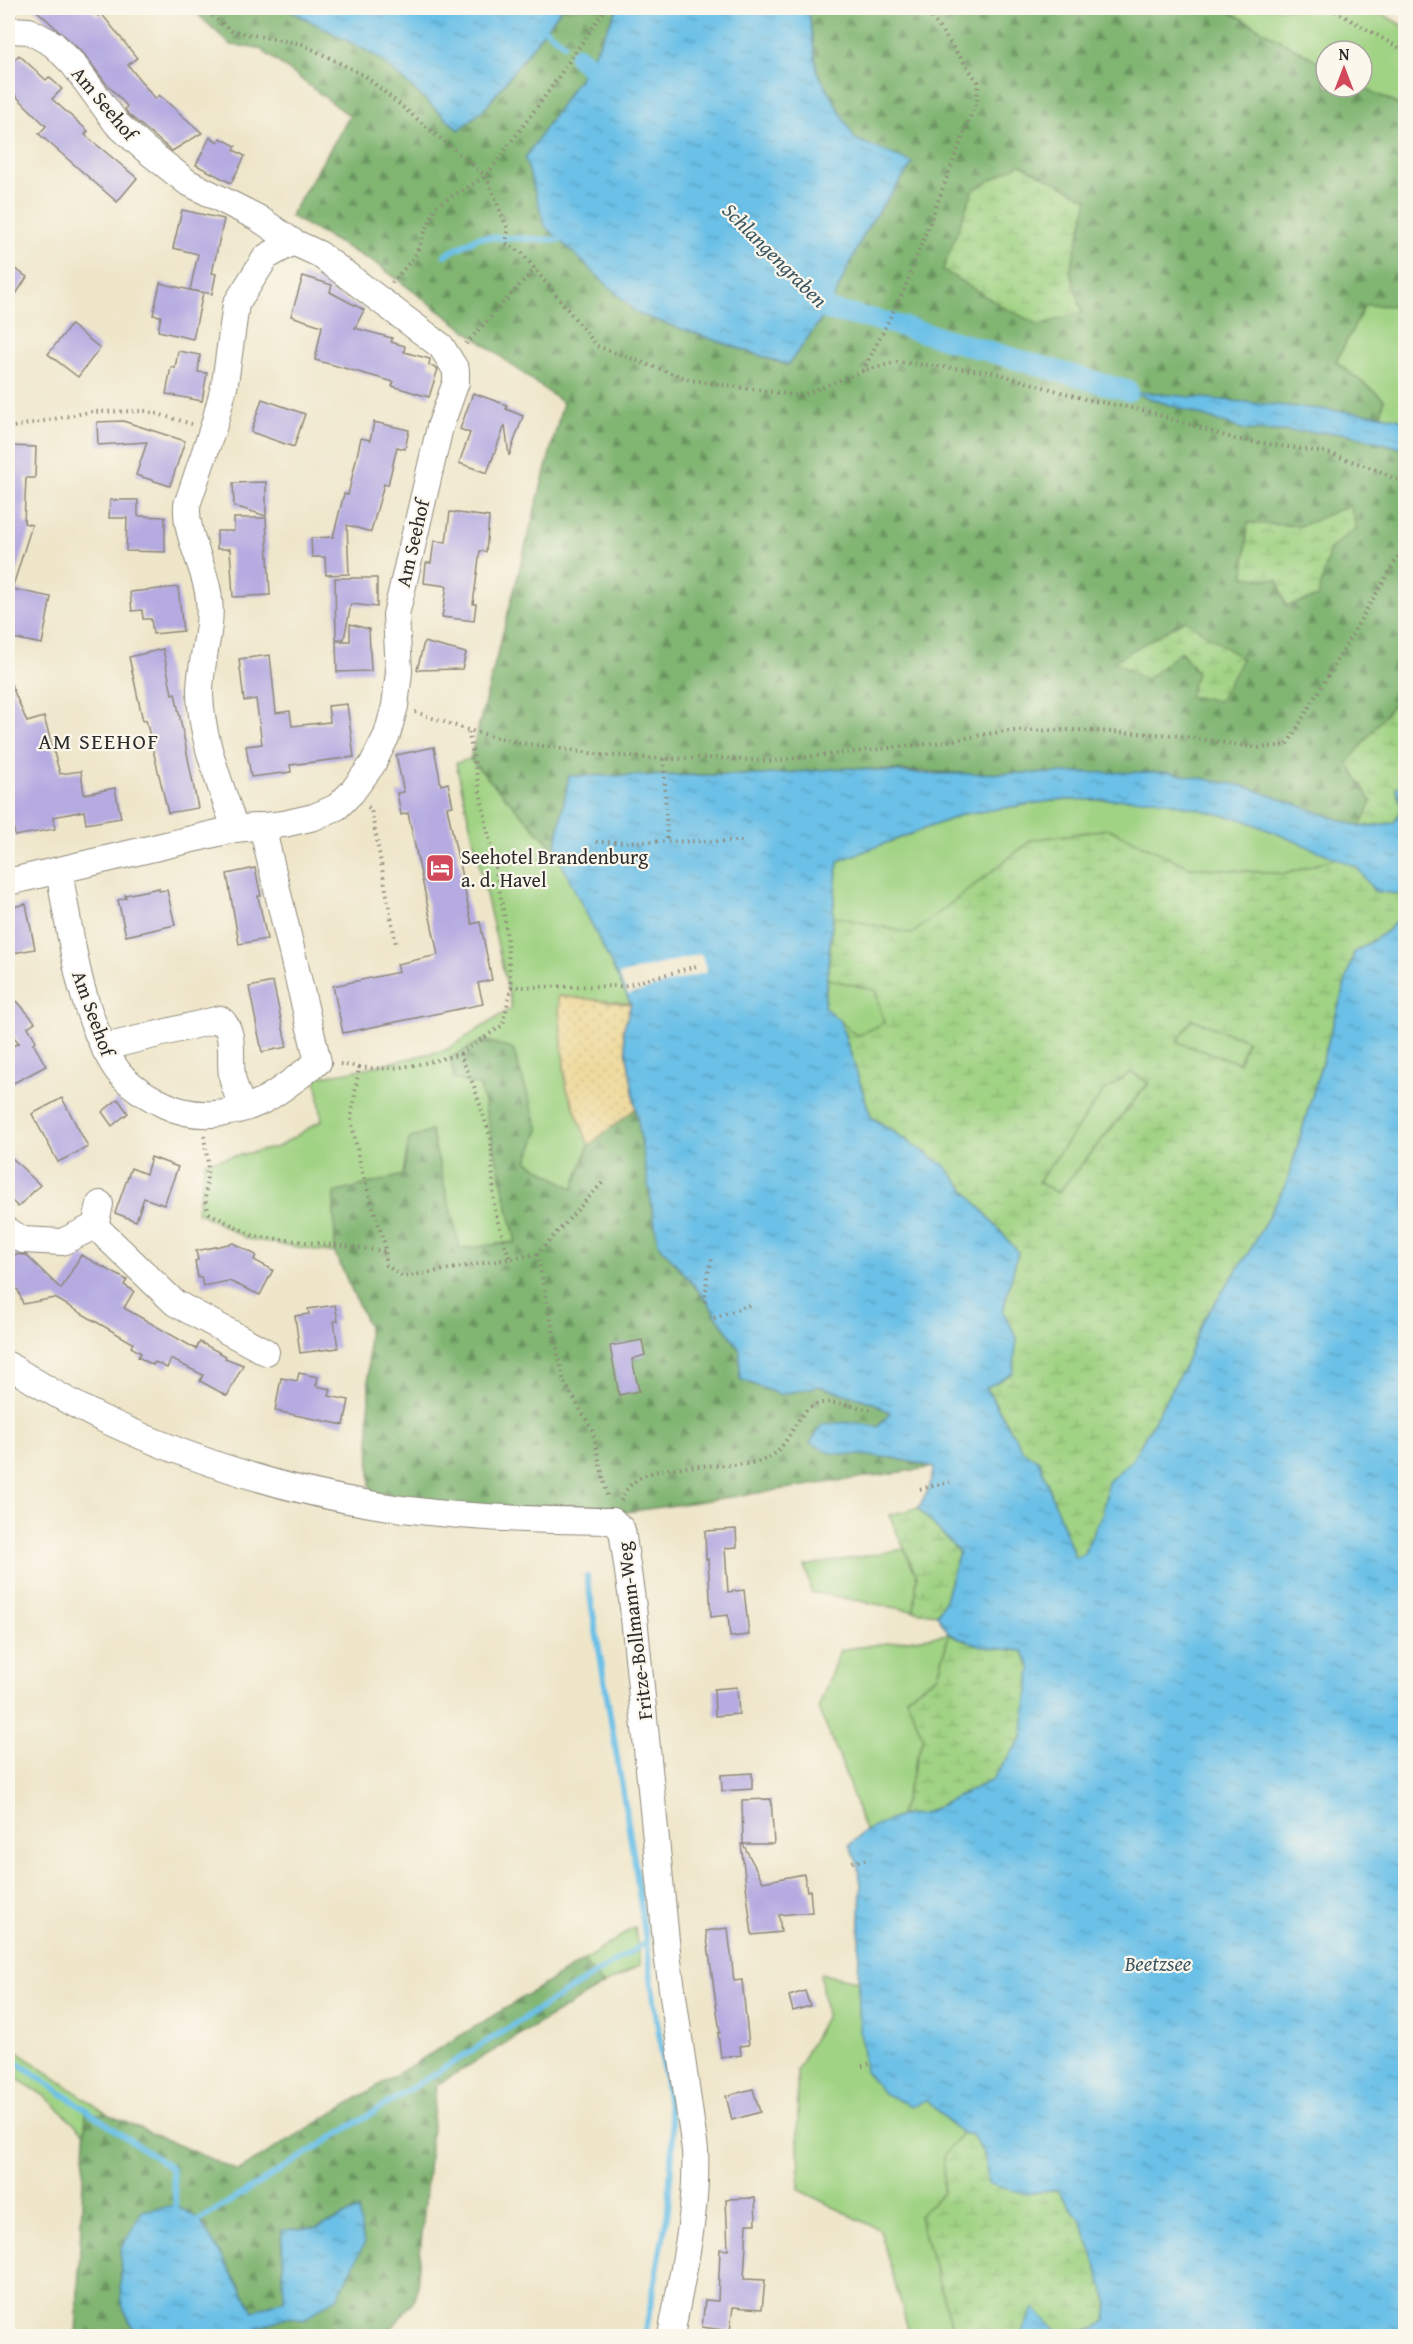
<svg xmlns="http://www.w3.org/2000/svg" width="1413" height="2344" font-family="'Gentium Book Plus',serif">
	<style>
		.green { fill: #a0d384; stroke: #667f58; stroke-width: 1.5 }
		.forest { fill: url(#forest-firs); stroke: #56704e; stroke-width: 1.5; fill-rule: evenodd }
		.wetland { fill: url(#wetland-marsh); stroke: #667f58; stroke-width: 1.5; fill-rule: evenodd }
		.sand { fill: url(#sand-dots); stroke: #8c8264; stroke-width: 1.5 }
		.water { fill: url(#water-ripples); stroke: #4a7689; stroke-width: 1.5 }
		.pier { fill: #efe6ca }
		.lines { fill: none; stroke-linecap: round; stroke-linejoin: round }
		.stream { stroke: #6ac0e7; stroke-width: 6 }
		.canal { stroke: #6ac0e7; stroke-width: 21 }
		.building { fill: #b5abe1 }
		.minor-casing { stroke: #8d887a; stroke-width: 28 }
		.path { stroke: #8d887a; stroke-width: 4; stroke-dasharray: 1.5 4.5; stroke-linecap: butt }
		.minor { stroke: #fff; stroke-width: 26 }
		.labels { text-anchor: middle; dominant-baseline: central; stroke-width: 4.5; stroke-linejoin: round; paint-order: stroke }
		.street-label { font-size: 20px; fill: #2b2b2b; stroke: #fbf7ec }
		.poi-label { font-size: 20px; fill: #2b2b2b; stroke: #fbf7ec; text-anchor: start }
		.water-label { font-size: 21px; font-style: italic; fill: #3e5863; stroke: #fbf7ec }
		.quarter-label { font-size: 22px; letter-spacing: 1.5px; fill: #2b2b2b; stroke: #fbf7ec }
	</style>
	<defs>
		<pattern id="forest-firs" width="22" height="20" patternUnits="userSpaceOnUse" patternTransform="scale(1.5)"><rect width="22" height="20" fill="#80b572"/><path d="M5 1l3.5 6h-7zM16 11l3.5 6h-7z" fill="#69935e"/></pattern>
		<pattern id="wetland-marsh" width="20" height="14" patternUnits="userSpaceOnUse" patternTransform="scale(1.5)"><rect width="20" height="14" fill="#a0d384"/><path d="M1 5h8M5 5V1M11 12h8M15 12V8" fill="none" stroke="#8ab572"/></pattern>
		<pattern id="sand-dots" width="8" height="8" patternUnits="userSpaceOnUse" patternTransform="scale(1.5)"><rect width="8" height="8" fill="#eeda9e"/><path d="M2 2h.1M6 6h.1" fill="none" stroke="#cb8" stroke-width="1.8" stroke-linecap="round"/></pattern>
		<pattern id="water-ripples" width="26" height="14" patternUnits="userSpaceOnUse" patternTransform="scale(1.5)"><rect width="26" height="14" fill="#6ac0e7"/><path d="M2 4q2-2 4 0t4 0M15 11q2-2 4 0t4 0" fill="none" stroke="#579cbb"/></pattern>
	</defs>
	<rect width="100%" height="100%" fill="#fbf7ec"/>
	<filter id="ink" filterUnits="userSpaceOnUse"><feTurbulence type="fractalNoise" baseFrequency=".0167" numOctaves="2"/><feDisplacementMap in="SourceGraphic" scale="12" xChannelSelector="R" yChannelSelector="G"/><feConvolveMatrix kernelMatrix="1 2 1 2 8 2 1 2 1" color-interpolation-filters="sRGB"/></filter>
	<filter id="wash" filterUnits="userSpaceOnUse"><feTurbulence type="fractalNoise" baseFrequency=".008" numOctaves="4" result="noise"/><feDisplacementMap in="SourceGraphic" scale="24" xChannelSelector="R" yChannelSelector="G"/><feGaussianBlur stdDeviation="1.35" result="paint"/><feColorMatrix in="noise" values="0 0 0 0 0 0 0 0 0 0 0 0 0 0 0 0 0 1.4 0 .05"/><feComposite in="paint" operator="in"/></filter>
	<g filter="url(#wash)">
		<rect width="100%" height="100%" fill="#efe6ca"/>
		<g class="green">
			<path d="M1223,8H1372L1405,27V108L1362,87V51H1326V66Z"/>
			<path d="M1365,304L1405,306V420L1381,415L1384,399L1336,362Z"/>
			<path d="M470,759L555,850L631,1004L558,996L566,1086L589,1145L573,1189L527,1161L539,1130L513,1050L484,1040L450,1058L454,1079L480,1085L516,1242L460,1249L431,1131L409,1139L403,1175L334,1193L335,1253L248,1239L197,1212L205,1162L278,1147L322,1120L316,1077L348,1072L446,1050L512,1008L456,763Z"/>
			<path d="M1155,799L1244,820L1336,858L1286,874L1189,867L1109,829L1032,840L912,934L833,916L838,861L964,814L1058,800Z"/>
			<path d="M827,979L875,989L884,1023L856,1036L824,1007Z"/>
			<path d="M1192,1019L1247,1040L1239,1063L1177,1042Z"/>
			<path d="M1131,1072L1149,1082L1058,1193L1038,1182L1103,1092Z"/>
			<path d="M904,1549L917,1577L914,1611L811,1592L805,1566Z"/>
			<path d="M949,1634L938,1676L906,1697L923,1737L900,1816L865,1831L838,1753L818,1709L840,1650Z"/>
			<path d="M635,1927L640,1965L603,1985L583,1961Z"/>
			<path d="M820,1974L858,1981L860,2030L926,2100L961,2133L944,2156L943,2193L919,2216L955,2336H910L880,2230L799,2190L797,2070L826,2015Z"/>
			<path d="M8,2045L107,2114L86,2113L85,2133L45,2096L8,2073Z"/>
		</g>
		<g class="forest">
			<path d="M191,8H286L378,57L459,130L487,106L562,8H618L588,65L639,314L787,365L828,310L867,228L912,164L855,139L817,71L808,8H1223L1326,66V87H1362L1405,108V306L1365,305L1336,362L1384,399L1381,415L1131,392L1245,430L1344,433L1405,449V689L1348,763L1372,802L1360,827L1244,786L846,768L762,775L569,776L555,850L470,759L563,403L378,265L290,216L350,116L259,48L231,45ZM1088,199L1070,271L1082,311L1039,325ZM1248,523L1356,528L1330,549L1317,597L1286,606L1278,579ZM1181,651L1241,659L1197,672Z"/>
			<path d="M484,1040L513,1049L539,1130L527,1161L573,1189L589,1145L636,1108L658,1243L704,1297L740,1350V1379L780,1395L819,1386L874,1403L890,1414L878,1427L852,1422L894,1458L934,1467L613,1514L501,1512L370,1492L368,1326L335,1253L334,1193L403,1175L409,1139L431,1131L460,1249L516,1242L480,1086L454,1079L450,1058Z"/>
			<path d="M583,1961L603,1985L436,2085L416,2297L386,2336H257V2328L287,2317L303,2319L358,2210L317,2228L282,2230L284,2300L254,2311L200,2220L122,2306L137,2336H76L86,2113L107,2114L238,2171Z"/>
		</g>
		<g class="wetland">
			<path d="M1020,164L1088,199L1070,271L1082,312L1039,325L1003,307L943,270L973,190Z"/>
			<path d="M1350,505L1356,528L1330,549L1318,597L1286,606L1278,580L1244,576L1248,523L1301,526Z"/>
			<path d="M1185,620L1242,659L1219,701L1189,696L1197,672L1181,651L1146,680L1114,661Z"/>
			<path d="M1405,689V782L1396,788L1402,808L1394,823L1360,827L1372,802L1348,763Z"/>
			<path d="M1109,829L1189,867L1286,874L1336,858L1358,867L1374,891L1405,895V912L1387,931L1354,953L1287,1182L1249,1252L1202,1322L1183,1369L1132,1460L1108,1482L1103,1512L1083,1555L1075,1558L1039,1461L1023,1451L986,1387L1017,1338L1003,1311L1018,1252L944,1165L871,1117L840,1021L857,1036L884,1023L875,990L827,979L833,916L912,934L1032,840ZM1192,1019L1247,1040L1239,1063L1177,1042ZM1131,1072L1149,1083L1058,1193L1038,1182L1103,1092Z"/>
			<path d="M918,1508L959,1552L944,1603L937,1614L914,1611L917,1577L889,1515Z"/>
			<path d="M949,1634L984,1647L1023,1651L1031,1669L1022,1738L992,1780L925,1813L900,1816L923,1737L906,1697L938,1676Z"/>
			<path d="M961,2133L972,2135L985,2156L1027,2194L1056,2189L1081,2220L1108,2304L1106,2320L1094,2329L1058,2334L1034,2309L1020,2336H955L919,2216L943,2193L944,2156Z"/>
		</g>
		<path class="sand" d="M558,996L631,1004L623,1031L636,1108L589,1145L566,1086Z"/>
		<g class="water">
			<path d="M286,8H562L487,106L459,130L378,57Z"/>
			<path d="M618,8H808L817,71L855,139L913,163L867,228L828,310L788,365L638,314L545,226L525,158L588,65Z"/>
			<path d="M1128,391L1381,415L1405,420V449L1344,433L1245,430Z"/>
			<path d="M846,768L930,774L1167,772L1244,786L1360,827L1394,823L1402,808L1396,788L1405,782V895L1374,891L1357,867L1244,820L1155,799L1058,800L964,814L838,861L824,1007L840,1021L871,1117L944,1165L1018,1252L1003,1311L1017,1338L1013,1373L986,1388L1023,1451L1039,1461L1075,1558L1083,1555L1103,1512L1108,1482L1132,1460L1183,1369L1202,1322L1249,1252L1287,1182L1354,953L1387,931L1405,912V2336H1020L1034,2308L1059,2334L1094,2329L1106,2320L1108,2304L1081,2220L1056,2189L1027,2194L988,2184L985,2156L972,2135L961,2133L926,2100L911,2106L883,2093L865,2071L860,2030L858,1981L861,1884L857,1862L849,1845L865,1831L900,1816L925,1813L992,1780L1022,1738L1031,1669L1023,1651L984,1647L949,1634L937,1614L944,1603L959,1552L918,1508L929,1489L934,1467L894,1458L831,1453L810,1443L822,1424L852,1422L878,1427L890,1413L874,1403L819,1386L780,1395L740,1379V1350L704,1297L658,1243L623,1031L631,1004L555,850L569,776L762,775Z"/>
			<path d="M176,2205L200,2220L254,2311L284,2300L282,2230L317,2228L358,2210L364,2244L338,2296L303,2320L287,2317L257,2328V2336H137L122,2306L120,2251L142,2211Z"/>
		</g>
		<path class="pier" d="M701,954L707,972L628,995L618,975Z"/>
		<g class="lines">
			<g class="stream">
				<path d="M541,26L564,44"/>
				<path d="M445,255L479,237L560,240"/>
				<path d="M587,1577L636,1871L673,2134L668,2210L645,2336"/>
				<path d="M8,2056L172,2169L176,2205"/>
				<path d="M200,2220L645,1943"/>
			</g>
			<g class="canal">
				<path d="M579,57L607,84"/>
				<path d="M810,290L828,310L886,322L1128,391"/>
			</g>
		</g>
		<g id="blocks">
			<g class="building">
				<path d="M34,8H88L98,16L101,13L137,58L128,65L155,99L159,95L202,133L172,151L128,114L125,109L127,106L105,82L84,54Z"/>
				<path d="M19,55L46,80L49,77L62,89L52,99L88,131L85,135L137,178L117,202L39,134L46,126L8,88V66Z"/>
				<path d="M210,137L218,142L220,138L236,146L234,150L245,156L231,183L196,165Z"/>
				<path d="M182,210L224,219L212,273L216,274L212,294L190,290L198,254L173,248Z"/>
				<path d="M8,264L27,277L8,307Z"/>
				<path d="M303,276L332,285L330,292L364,310L355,328L392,338L391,342L405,346L404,352L430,359L429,365L438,369L429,397L392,386L394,382L315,360L322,326L291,316Z"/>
				<path d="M160,283L203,293L193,339L158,331L161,316L153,315Z"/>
				<path d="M71,325L100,348L78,377L48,354Z"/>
				<path d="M178,351L200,355L198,372L207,373L202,401L166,394L171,367L175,368Z"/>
				<path d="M473,393L507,405L506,409L523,416L509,456L505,425L487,473L459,463L470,433L460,429Z"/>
				<path d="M262,399L305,414L294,447L251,432Z"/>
				<path d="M123,421L185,441L170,486L136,475L147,442L98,445L97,422Z"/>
				<path d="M374,422L409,430L405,449L397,447L388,485L384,484L371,532L347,525L349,574L326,575L325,557H312L311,538L333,537L344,494L348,495L361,438L370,440Z"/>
				<path d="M8,446L36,447L35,478H26L24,523L32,525L12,589L51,597L42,644L8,637Z"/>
				<path d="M266,482V516L234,506L233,483Z"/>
				<path d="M110,500H138V516L165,517V552L126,551L127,518H109Z"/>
				<path d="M450,512L489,517L486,552L480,551L473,604H476L474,621L442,617L447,586L424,583L426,563H431L434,541L446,542Z"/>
				<path d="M234,518H266L270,595L233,597L230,549H217V531H234Z"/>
				<path d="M335,578H377V607L351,604L344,639H336Z"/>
				<path d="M178,587L183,631L153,634L151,619H143L142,610L132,611L130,592Z"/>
				<path d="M350,624L369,629L371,671L337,672L336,641H350Z"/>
				<path d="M424,642L466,653L462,669L417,670Z"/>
				<path d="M163,649L172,694L175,693L198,808L168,813L146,720L143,721L129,657Z"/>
				<path d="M270,655L276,713L290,711L292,726L330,722L328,706L347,704L354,757L290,765L291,772L251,777L246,746L262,744L256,699L244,701L239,659Z"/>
				<path d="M8,677L27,722L44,717L60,774L81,771L84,794L115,788L121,818L86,824L84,811L53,817L55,829L15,836L8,797Z"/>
				<path d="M434,747L441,785L448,783L453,806L447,807L472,924L480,922L492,980L478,983L483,1004L343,1033L333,986L399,972L397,964L438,955L408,813L401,815L397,793L404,792L396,755Z"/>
				<path d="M255,868L261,896H258L267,939L239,944L227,874Z"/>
				<path d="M159,888V891L167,890L175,925L126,936L118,900L126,898L125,895Z"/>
				<path d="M26,904L35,949L8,954V908Z"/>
				<path d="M273,982L287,1047L262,1052L249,987Z"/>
				<path d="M17,1001L35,1022L28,1027L36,1041L33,1043L46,1066L8,1086V1048L19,1043L8,1030V1009Z"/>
				<path d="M62,1098L88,1147L58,1162L32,1114Z"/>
				<path d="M118,1099L128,1113L112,1126L102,1112Z"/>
				<path d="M8,1154L40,1185L18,1207L8,1197Z"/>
				<path d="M151,1157L178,1167L164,1205L144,1198L136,1221L115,1213L131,1168L146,1174Z"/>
				<path d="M233,1243L256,1255L254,1260L273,1270L260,1295L229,1281L203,1286L201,1277L198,1278L195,1261L198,1260L196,1251Z"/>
				<path d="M8,1254L26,1255L61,1289L81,1255L127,1280L124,1285L134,1291L124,1308L196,1349L200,1342L226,1356L225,1358L243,1365L227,1396L200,1381L203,1375L171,1359L167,1368L155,1362L153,1365L138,1357L141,1353L131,1347L133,1343L55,1298L23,1304L18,1290L8,1283Z"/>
				<path d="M335,1305L338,1321H334L338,1348L300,1353L295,1316L309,1314L308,1309Z"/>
				<path d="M642,1340L645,1355L632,1359L639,1391L619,1395L610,1346Z"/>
				<path d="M299,1373L318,1377L316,1386L331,1389L329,1396L349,1400L344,1425L275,1411L281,1378L297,1381Z"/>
				<path d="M736,1529L737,1547L725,1548L728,1592L744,1590L749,1635L730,1637L728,1615L711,1617L708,1559H706L705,1531Z"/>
				<path d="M737,1687L739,1714L715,1716L714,1689Z"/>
				<path d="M752,1773V1789L722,1791L721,1775Z"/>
				<path d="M771,1799L774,1844H743L763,1882L804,1874L807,1891L810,1890L812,1912L779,1915L781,1932L752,1935L741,1844H743L742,1800Z"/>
				<path d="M728,1928L734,1981L742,1980L749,2045L740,2046L741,2055L721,2058L718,2033H720L706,1931Z"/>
				<path d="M805,1991L810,2006L793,2011L789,1996Z"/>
				<path d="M753,2089L760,2112L732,2120L726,2096Z"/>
				<path d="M755,2198L756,2224H747L744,2279L765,2280L762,2309L733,2307L730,2331L702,2327L705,2300L718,2301L720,2249L728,2250L726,2199Z"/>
			</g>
		</g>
	</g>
	<g filter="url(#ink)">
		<use href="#blocks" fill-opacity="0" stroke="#8d887a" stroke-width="1.5"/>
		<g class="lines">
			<g class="minor-casing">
				<g id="minor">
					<path d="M8,30L29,31L53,44L73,64L117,124L145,149L187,182L258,218L293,242L319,254L441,346L456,370V382L440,427L396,615L399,672L395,706L387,735L372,765L352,792L337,807L314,817L284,824L235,829L8,882"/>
					<path d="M235,829C221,785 202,742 200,695C199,663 213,631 209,599C206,567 185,537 187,505L214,425L225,383L236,304L266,257L293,242"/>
					<path d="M59,871C71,935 78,1007 113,1064C124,1083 146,1096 165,1105C194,1119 230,1116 258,1103C277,1095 301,1074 318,1062L262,826"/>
					<path d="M105,1047L220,1019C236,1030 229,1058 232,1075C233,1086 239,1098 243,1108"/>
					<path d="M95,1226L175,1303L266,1352"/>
					<path d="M8,1231L23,1240L62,1242L95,1226L100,1204"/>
					<path d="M8,1365C38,1384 70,1403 103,1419C189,1459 282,1490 376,1505C454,1518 533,1520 613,1521L622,1530L633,1607L668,1961L695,2150C698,2213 682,2275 671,2336"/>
				</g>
			</g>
			<g class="path">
				<path d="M203,8L231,31L302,44L365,76L486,176L508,230L506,243L522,253L597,346L690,380L800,396L863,371L897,362L992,372L1089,400L1147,411L1235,439L1328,453L1377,470L1406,484"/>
				<path d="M1330,8L1406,52"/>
				<path d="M392,283L415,256L436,206L486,176L548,92L606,8"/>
				<path d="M466,344L535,268"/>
				<path d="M863,371L904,290L977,99L978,82L925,8"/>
				<path d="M8,428L89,412L147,411L192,424"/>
				<path d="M415,712L468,730L516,742L603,755L664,759L715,758L770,761L936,743L1006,731L1072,730L1174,735L1258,748L1287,745L1406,543"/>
				<path d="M664,759L667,842"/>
				<path d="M368,807L371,809L396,944"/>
				<path d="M596,842L746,841"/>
				<path d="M511,987L623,986L697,966"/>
				<path d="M460,1054L503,1025L511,987L505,919L468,730"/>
				<path d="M340,1064L359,1067L351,1119L361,1168L384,1242L386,1265L403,1277L537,1254L603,1182"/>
				<path d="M359,1067C394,1072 426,1063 460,1054L474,1086L491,1139L494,1203L497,1219L510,1259"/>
				<path d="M204,1136L208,1164L205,1200L209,1213L254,1236L384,1251"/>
				<path d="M537,1254L564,1382L592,1429L608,1499"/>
				<path d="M705,1302L707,1276L713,1255"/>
				<path d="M714,1318L750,1305"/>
				<path d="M920,1489L950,1482"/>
				<path d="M621,1501C636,1454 718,1471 757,1462C795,1453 791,1407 822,1403C837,1401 856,1407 871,1410"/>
				<path d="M852,1862L870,1859"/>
				<path d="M862,2066L873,2063"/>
			</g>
			<use href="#minor" class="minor"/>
		</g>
	</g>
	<defs>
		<g id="hotel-square" transform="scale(1.5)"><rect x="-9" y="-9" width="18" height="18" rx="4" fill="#d1495b" stroke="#fbf7ec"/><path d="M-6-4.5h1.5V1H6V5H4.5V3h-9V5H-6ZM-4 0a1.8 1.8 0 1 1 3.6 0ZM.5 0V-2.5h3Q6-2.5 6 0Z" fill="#fff"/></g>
	</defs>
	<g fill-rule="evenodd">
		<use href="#hotel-square" x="440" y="868"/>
	</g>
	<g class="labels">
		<g class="street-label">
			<text transform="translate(105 103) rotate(50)">Am Seehof</text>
			<text transform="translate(412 543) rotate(-77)">Am Seehof</text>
			<text transform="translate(94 1013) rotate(70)">Am Seehof</text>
			<text transform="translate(634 1631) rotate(-97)">Fritze-Bollmann-Weg</text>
		</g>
		<g class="poi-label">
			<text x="461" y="856">Seehotel Brandenburg<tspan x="461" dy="23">a. d. Havel</tspan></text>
		</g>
		<g class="water-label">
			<text transform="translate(775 255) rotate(45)">Schlangengraben</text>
			<text x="1158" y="1963">Beetzsee</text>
		</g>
		<g class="quarter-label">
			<text x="99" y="741">AM SEEHOF</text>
		</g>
	</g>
	<rect width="1413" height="2344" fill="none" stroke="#fbf7ec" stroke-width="30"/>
	<g transform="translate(1344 69)"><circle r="28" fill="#fbf7ec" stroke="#a8a59f" stroke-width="1.5"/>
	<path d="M0-4.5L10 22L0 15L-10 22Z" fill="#d1495b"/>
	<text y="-9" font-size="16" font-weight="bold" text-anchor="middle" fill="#2b2b2b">N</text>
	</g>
</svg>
